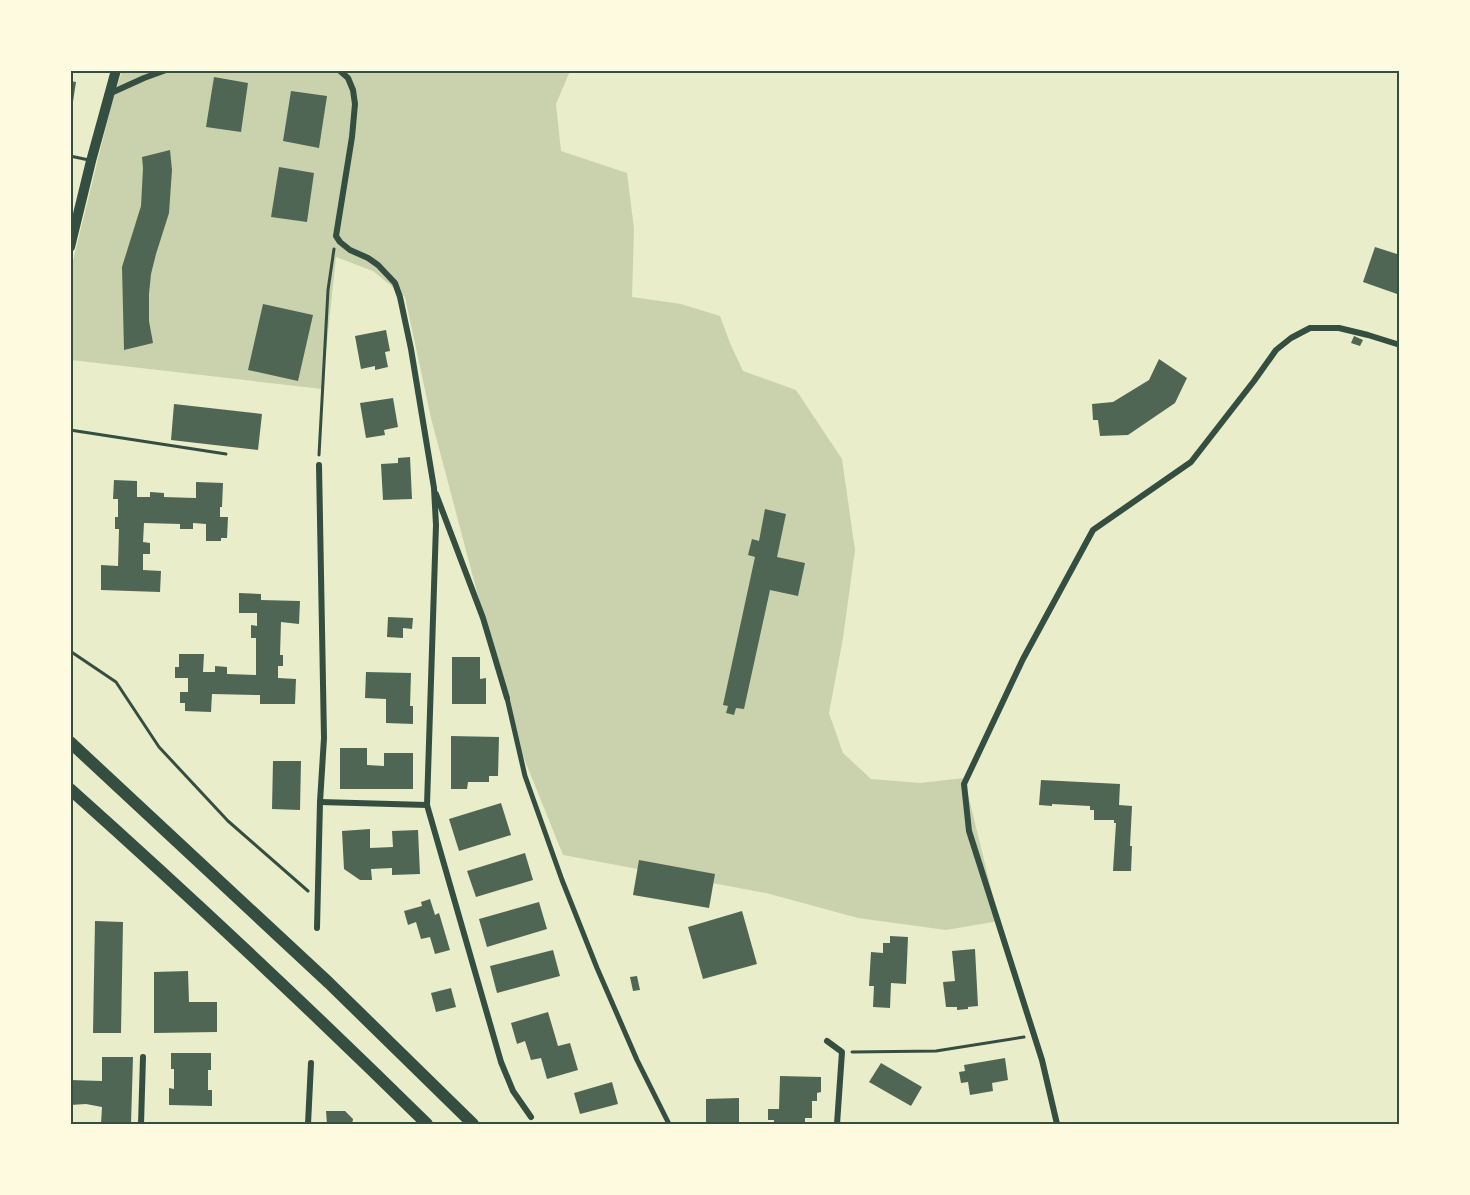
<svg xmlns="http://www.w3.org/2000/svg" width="1470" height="1195" font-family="Montserrat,sans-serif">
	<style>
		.green { fill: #cad2ad }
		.building { fill: #4f6655 }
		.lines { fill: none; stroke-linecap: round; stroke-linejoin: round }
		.path { stroke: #344e41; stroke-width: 3 }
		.service { stroke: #344e41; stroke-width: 3 }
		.pedestrian { stroke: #344e41; stroke-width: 5 }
		.minor { stroke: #344e41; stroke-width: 6 }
		.primary { stroke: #344e41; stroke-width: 10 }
		.motorway { stroke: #344e41; stroke-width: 12 }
		.neatline { fill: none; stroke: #344e41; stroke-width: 2 }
	</style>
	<rect width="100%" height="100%" fill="#e9edc9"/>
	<path class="green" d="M388,70L570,71L556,104L561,151L627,173L634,229L632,297L681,304L720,316L730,343L743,371L796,390L842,459L855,550L843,638L829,713L843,753L871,779L920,783L964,778L999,921L946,930L858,918L766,893L563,855L515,736L431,418L405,297L373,271L336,257L322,389L71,360V269L111,106L122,71Z"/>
	<g class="building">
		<path d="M214,77L248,83L241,132L206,127Z"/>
		<path d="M70,81L76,82L72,108H70Z"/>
		<path d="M291,91L327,96L319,148L283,141Z"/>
		<path d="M170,150L172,170L169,213L156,254L151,274L149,294V321L153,343L124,350L122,267L141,206L143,168L142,157Z"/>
		<path d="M279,167L314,173L307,222L271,217Z"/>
		<path d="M1375,247L1400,255V295L1363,282Z"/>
		<path d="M263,304L313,315L298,381L248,370Z"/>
		<path d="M386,330L390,351L385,352L388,367L375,370V366L361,369L355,336Z"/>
		<path d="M1354,336L1363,340L1360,346L1351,343Z"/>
		<path d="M1159,359L1187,378L1175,403L1128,435L1100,436L1098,420H1093L1092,404L1113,402L1149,380Z"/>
		<path d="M393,398L398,427L384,430L385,435L366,438L360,403Z"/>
		<path d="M174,404L262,414L258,450L171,440Z"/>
		<path d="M410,457L412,499L383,500L381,464L398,463V458Z"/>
		<path d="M114,480L137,481V497H150V492L164,493V497L196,498V482L223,483L222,507H220V517H228L227,538H221V541H206V524L193,523V529H180V524L144,523L143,542L150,543V554H143V570L161,571L160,592L101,590V565L118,566L119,529H115V517H118V499H113Z"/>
		<path d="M765,509L786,514L777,557L805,563L798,596L770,590L744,709L736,708L734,715L726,713L728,706L723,705L755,557L748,555L752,539L759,541Z"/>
		<path d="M239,593L261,594V600L300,601L299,624L281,622L280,655H283V666H278V678L296,679L295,704H260V695L212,694L211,712L185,711V703H180V692H188V678H175V667H179V654H204L203,672H215V666L227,667V674L256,675V638H251V625L257,626V613H239Z"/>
		<path d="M388,617L413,618L412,629L403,628V638L387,637Z"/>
		<path d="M452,657H480V679L486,678V704H452Z"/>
		<path d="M366,672L411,673L410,706H413V724L386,723V699L365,698Z"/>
		<path d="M451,736L499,737L498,776H489V782H468L467,789H451Z"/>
		<path d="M340,748H367V765L384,766V753H413V789H340Z"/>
		<path d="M273,761H301L300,810L272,809Z"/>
		<path d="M1041,780L1120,784L1119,805L1132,806L1130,846H1132L1131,871H1113L1116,823H1114V820H1094V810H1090V806L1052,804V806L1039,805Z"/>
		<path d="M501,803L511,835L459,851L449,819Z"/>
		<path d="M370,829V848L393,847L392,831L418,830L420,874L392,875V868L371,869L372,880H360L344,869L342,831Z"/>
		<path d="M525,853L533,880L476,897L467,871Z"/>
		<path d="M639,860L715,874L709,908L633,895Z"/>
		<path d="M430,899L435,915L439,913L450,950L435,954L430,937L421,939L416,922L408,925L404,911L422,906L421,902Z"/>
		<path d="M539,902L547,929L487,947L479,919Z"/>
		<path d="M742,911L757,964L703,979L688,927Z"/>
		<path d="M95,921L123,922L121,1033H93Z"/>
		<path d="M890,936L908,937L906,984L891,983L890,1008L873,1007L874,986H869L871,952L883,953V943H890Z"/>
		<path d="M975,949L978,1006L968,1007V1009L957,1010V1007H946L943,982L955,981L952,951Z"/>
		<path d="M553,950L560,976L497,993L490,966Z"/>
		<path d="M188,971L189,1002H217V1032L154,1033V972Z"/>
		<path d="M637,976L640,990L633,991L630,977Z"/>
		<path d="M451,988L456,1007L436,1012L431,993Z"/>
		<path d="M548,1012L558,1046L570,1043L578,1070L547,1079L541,1058L531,1060L525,1041L517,1044L511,1023Z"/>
		<path d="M171,1053H211V1070H208V1090H212V1106L169,1105V1088L174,1089V1069H171Z"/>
		<path d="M102,1057H133L131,1124H101L102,1107L86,1104L70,1105V1080L102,1081Z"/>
		<path d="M1005,1058L1008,1080L992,1083L993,1091L970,1095L968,1082L961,1083L959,1072L965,1071L964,1065Z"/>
		<path d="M881,1063L922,1087L911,1106L869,1082Z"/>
		<path d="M780,1076L821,1077V1092L817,1093V1101H812V1118H805V1124H774V1120H768V1109H779Z"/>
		<path d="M612,1082L618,1104L580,1114L574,1093Z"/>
		<path d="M739,1098V1124H706V1099Z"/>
		<path d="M326,1111H345L353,1119L352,1124H327Z"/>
	</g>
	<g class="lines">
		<g class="path">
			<path d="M319,455L328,290L334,249"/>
			<path d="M70,651L116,682L159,747L228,821L308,891"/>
			<path d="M852,1052L936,1051L1024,1037"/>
		</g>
		<g class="service">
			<path d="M70,156L89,160"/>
			<path d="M70,430L226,454"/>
		</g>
		<path class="pedestrian" d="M507,698L525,776L562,880L597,968L637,1060L669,1124"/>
		<g class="minor">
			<path d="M339,70L348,78L353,90L355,104L352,137L336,236L340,242L350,250L368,258L378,265L395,283L400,297L411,349L434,488L436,525L427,805L501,1062L513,1091L531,1117"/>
			<path d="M111,93L144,78L166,70"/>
			<path d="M436,494L483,618L507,698"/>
			<path d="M320,802L427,805"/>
			<path d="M317,928L320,802L324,738L319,465"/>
			<path d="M827,1041L842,1052L837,1124"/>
			<path d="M141,1124L143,1057"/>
			<path d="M308,1124L311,1063"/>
			<path d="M1057,1124L1042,1060L969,831L964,784L1023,659L1093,530L1191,462L1254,381L1276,350L1291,338L1310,328H1339L1368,335L1400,345"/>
		</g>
		<path class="primary" d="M70,247L91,161L116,70"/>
		<g class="motorway">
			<path d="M70,742L329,983L473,1124"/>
			<path d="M70,789C192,898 311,1010 427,1124"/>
		</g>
	</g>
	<rect width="1470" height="1195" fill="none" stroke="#fefae0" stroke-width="144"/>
	<rect x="72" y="72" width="1326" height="1051" class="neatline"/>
</svg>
